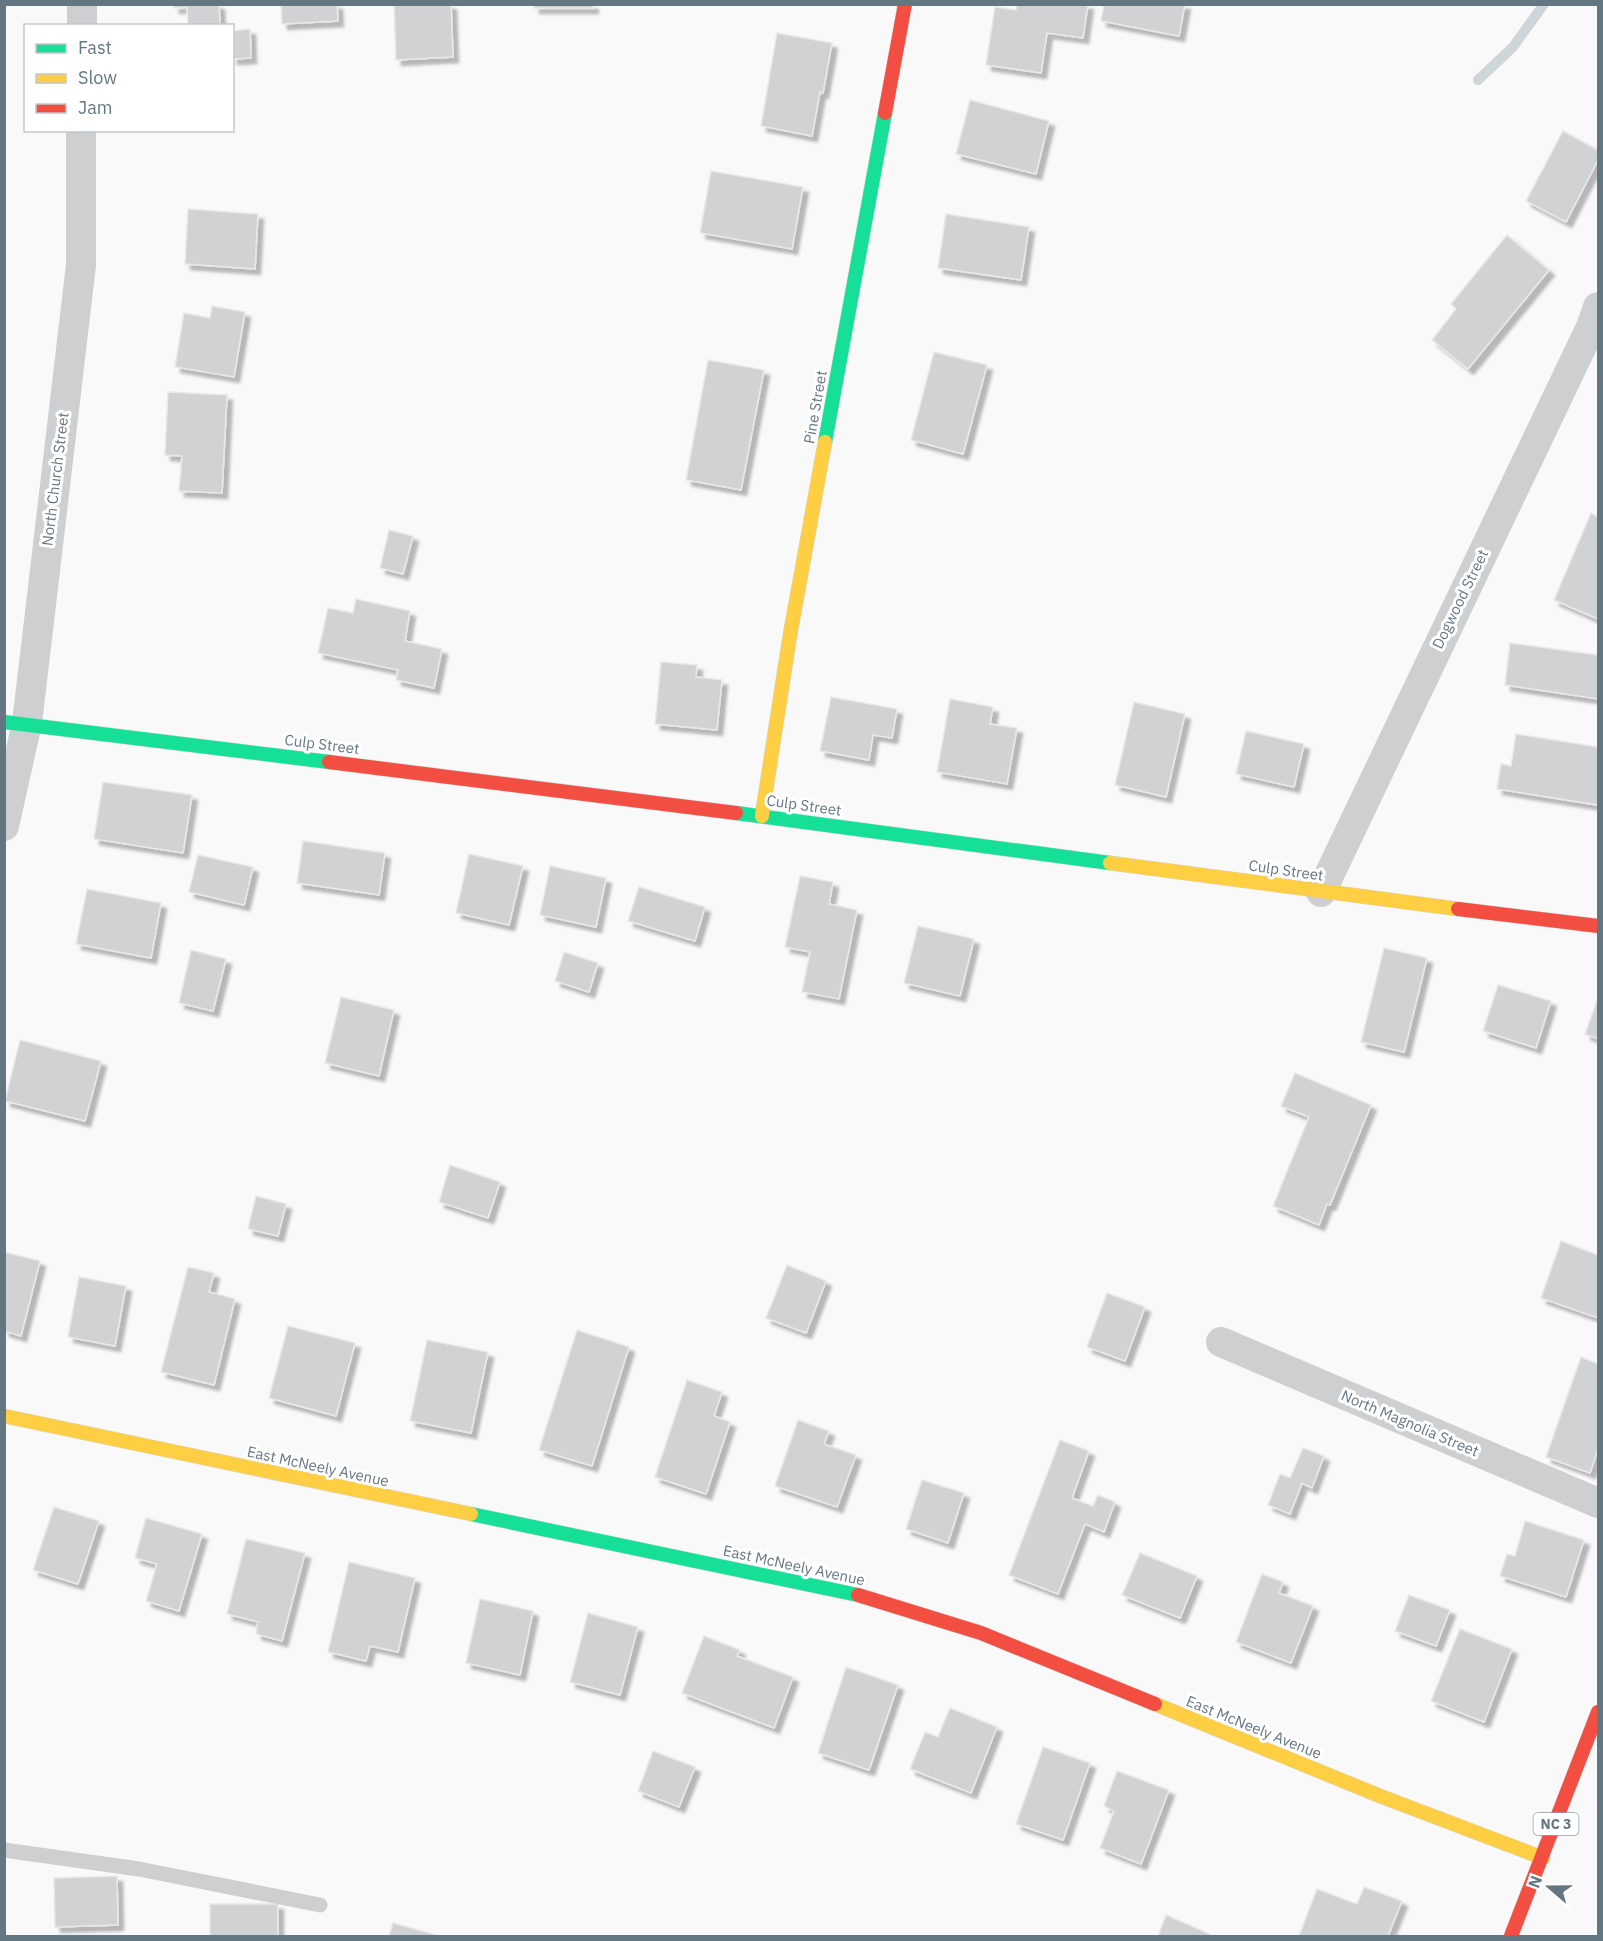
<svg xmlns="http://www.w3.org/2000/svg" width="1603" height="1941" font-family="'IBM Plex Sans',sans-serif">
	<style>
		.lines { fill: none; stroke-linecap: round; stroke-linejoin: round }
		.stream { stroke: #ced6d9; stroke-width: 10 }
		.building { fill: #d0d2d3; stroke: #e8e8e8; stroke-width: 1.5; filter: url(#shadow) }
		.fast-casing { stroke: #d5d6d7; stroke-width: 15 }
		.slow-casing { stroke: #d5d6d7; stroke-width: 15 }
		.jam-casing { stroke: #d5d6d7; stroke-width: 15 }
		.lane { stroke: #cecfd0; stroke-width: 15 }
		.street { stroke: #cecfd0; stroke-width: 30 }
		.fast { stroke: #16e098; stroke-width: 14 }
		.slow { stroke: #ffcf43; stroke-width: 14 }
		.jam { stroke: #f24e42; stroke-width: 14 }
		.labels { text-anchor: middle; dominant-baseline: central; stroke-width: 6; stroke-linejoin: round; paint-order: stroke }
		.shield { fill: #fff; stroke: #939fa8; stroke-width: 1.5 }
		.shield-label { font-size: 14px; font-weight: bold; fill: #657683 }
		.street-label { font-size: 15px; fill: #657683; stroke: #fff }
	</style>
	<defs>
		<filter id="shadow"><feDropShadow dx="5.5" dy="5.5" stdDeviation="1.5" flood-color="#0004"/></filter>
	</defs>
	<rect width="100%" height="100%" fill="#f9f9f9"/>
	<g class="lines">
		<path class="stream" d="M1478,80L1513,47L1544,4"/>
	</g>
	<g class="building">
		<path d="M174,4H219L220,26H188L187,7L174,8Z"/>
		<path d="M281,4H337L338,21L282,24Z"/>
		<path d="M394,4H451L453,57L396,60Z"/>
		<rect x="534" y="4" width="59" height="4"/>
		<path d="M1017,4H1088L1083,38L1047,33L1041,73L986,65L995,7L1016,10Z"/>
		<path d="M1104,4H1185L1179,36L1101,21Z"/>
		<path d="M250,29L251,58L232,59V31Z"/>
		<path d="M777,33L832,43L823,93L820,92L812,136L761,126Z"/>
		<path d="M970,100L1049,121L1036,174L956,154Z"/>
		<path d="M1563,131L1598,150V160L1566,222L1526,201Z"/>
		<path d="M711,171L803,187L792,249L700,233Z"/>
		<path d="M188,209L258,214L255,269L185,264Z"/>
		<path d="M946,214L1029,227L1021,280L938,268Z"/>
		<path d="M1507,235L1549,270L1468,369L1432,340L1456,309L1451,304Z"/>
		<path d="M212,306L245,312L234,377L175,367L184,313L210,318Z"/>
		<path d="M934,352L987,365L963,454L911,440Z"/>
		<path d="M708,360L764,370L741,490L686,480Z"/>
		<path d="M168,392L227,395L222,493L179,491L182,456L165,455Z"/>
		<path d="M1591,513L1598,517V619L1554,600Z"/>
		<path d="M389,530L413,536L403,574L380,568Z"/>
		<path d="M356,599L410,611L405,641L442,649L434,688L396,680L398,670L318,653L328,608L353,613Z"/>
		<path d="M1510,643L1598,655V699L1505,685Z"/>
		<path d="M661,662L697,665L696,677L722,680L717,730L655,724Z"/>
		<path d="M831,697L897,709L892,738L873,735L869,760L820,751Z"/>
		<path d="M950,699L993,707L990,724L1017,728L1007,784L937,772Z"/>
		<path d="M1134,702L1185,714L1166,797L1115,785Z"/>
		<path d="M1246,731L1304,744L1294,787L1236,774Z"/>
		<path d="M1516,734L1598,747V805L1497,789L1501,764L1511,766Z"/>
		<path d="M103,782L192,795L183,853L94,839Z"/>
		<path d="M303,841L385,853L379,895L297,883Z"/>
		<path d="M469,854L523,866L509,925L456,913Z"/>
		<path d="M198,855L253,867L244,905L189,892Z"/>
		<path d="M550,866L606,878L596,927L540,915Z"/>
		<path d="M800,876L833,882L829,904L857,910L839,999L802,992L810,952L785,947Z"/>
		<path d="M639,887L705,907L695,941L628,921Z"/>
		<path d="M87,889L161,903L151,958L76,944Z"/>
		<path d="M918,926L974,939L960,996L904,983Z"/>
		<path d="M1384,948L1427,958L1404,1052L1361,1042Z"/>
		<path d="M191,950L226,959L213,1011L179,1003Z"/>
		<path d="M564,952L598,963L589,992L555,981Z"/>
		<path d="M1498,985L1551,1001L1536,1048L1483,1031Z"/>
		<path d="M341,997L394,1010L379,1076L325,1063Z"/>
		<path d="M1598,998V1039L1585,1034Z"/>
		<path d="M20,1040L101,1061L85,1121L5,1101Z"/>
		<path d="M1295,1073L1371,1105L1330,1205L1327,1204L1319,1225L1273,1206L1309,1117L1281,1106Z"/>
		<path d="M450,1165L500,1182L488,1218L439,1202Z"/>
		<path d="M256,1196L286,1204L278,1236L248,1229Z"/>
		<path d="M1561,1241L1598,1255V1318L1541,1298Z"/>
		<path d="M4,1252L40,1261L21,1336L4,1331Z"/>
		<path d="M787,1265L826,1281L806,1333L766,1318Z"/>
		<path d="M188,1267L214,1273L209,1292L235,1299L214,1385L161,1372Z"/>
		<path d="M79,1277L126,1286L115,1346L68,1337Z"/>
		<path d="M1107,1293L1145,1307L1125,1361L1087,1347Z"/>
		<path d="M288,1326L355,1343L336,1416L269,1398Z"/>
		<path d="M577,1330L629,1347L592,1466L539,1450Z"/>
		<path d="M427,1340L488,1352L471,1433L410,1421Z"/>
		<path d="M1581,1357L1598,1364V1449L1590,1473L1546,1457Z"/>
		<path d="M687,1380L722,1392L714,1416L730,1422L706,1494L655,1477Z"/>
		<path d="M798,1420L829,1431L824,1444L856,1455L837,1507L775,1486Z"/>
		<path d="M1060,1440L1089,1451L1072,1498L1093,1506L1098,1495L1115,1502L1104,1532L1085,1524L1058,1594L1009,1575Z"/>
		<path d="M1303,1448L1324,1456L1312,1488L1302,1483L1290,1514L1268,1505L1280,1474L1290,1478Z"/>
		<path d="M922,1480L964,1493L948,1543L906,1529Z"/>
		<path d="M54,1507L99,1521L78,1584L33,1570Z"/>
		<path d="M146,1518L202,1534L179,1611L146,1601L157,1564L135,1558Z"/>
		<path d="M1525,1521L1584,1540L1566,1597L1500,1576L1507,1554L1515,1556Z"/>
		<path d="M246,1539L305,1553L282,1641L256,1634L258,1622L227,1614Z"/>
		<path d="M1140,1553L1197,1576L1180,1618L1122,1595Z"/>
		<path d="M349,1562L415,1578L398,1652L370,1646L366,1661L328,1652Z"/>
		<path d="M1262,1574L1283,1582L1279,1593L1313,1606L1291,1663L1236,1642Z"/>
		<path d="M1409,1595L1450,1610L1436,1646L1395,1631Z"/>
		<path d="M480,1599L533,1611L520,1675L466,1663Z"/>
		<path d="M588,1613L638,1627L620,1695L570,1682Z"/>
		<path d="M1460,1629L1512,1649L1484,1722L1431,1701Z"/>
		<path d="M704,1636L740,1650L737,1656L793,1677L774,1728L682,1693Z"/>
		<path d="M846,1667L898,1685L869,1770L818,1753Z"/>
		<path d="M950,1708L997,1727L971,1793L910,1769L925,1732L938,1737Z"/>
		<path d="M1043,1747L1090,1763L1063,1840L1016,1824Z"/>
		<path d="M653,1751L695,1767L679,1807L638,1791Z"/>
		<path d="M1117,1771L1169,1790L1141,1864L1100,1848L1114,1811L1104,1806Z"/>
		<path d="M117,1876L118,1925L55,1927L54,1878Z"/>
		<path d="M1364,1887L1402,1901L1388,1936H1299L1317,1889L1357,1904Z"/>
		<rect x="210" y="1904" width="68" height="32"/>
		<path d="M1166,1915L1210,1934L1209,1936H1158Z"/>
		<path d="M393,1923L440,1936H389Z"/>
	</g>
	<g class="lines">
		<g class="fast-casing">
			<g id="fast">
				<path d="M825,442L885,113"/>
				<path d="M4,722L329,762"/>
				<path d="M736,813L1110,863"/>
				<path d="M471,1514L858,1595"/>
			</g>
		</g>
		<g class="slow-casing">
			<g id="slow">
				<path d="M762,816L790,635L825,442"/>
				<path d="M1110,863L1458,909"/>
				<path d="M4,1416L471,1514"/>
				<path d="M1155,1704L1380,1796L1543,1858"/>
			</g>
		</g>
		<g class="jam-casing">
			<g id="jam">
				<path d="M885,113L905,4"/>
				<path d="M329,762L736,813"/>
				<path d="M1458,909L1598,926"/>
				<path d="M858,1595L981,1633L1155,1704"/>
				<path d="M1511,1936L1598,1712"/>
			</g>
		</g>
		<path class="lane" d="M4,1850L139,1869L320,1905"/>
		<g class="street">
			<path d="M82,26V4"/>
			<path d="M4,826L27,723L81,265V130"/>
			<path d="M1321,892L1591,327L1598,307"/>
			<path d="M1221,1342L1598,1503"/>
		</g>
		<use href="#fast" class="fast"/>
		<use href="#slow" class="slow"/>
		<use href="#jam" class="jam"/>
	</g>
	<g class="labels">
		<rect class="shield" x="1533.5" y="1813" width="45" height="22" rx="4.5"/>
		<g class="shield-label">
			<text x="1556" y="1824">NC 3</text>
		</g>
		<g class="street-label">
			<text transform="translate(815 407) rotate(-80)">Pine Street</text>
			<text transform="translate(55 479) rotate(-83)">North Church Street</text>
			<text transform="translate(1460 599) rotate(-64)">Dogwood Street</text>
			<text transform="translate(322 744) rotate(7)">Culp Street</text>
			<text transform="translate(804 805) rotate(8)">Culp Street</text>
			<text transform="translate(1286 870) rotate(8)">Culp Street</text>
			<text transform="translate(1410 1423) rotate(23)">North Magnolia Street</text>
			<text transform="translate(318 1466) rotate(12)">East McNeely Avenue</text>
			<text transform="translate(794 1565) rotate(12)">East McNeely Avenue</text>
			<text transform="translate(1254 1727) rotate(22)">East McNeely Avenue</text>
		</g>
	</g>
	<rect width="1603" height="1941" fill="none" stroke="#657683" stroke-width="12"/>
	<rect x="24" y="24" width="210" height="108" fill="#ffffff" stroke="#c1c8cd" stroke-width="1.5"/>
	<rect x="36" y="44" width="30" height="9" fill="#16e098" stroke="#c1c8cd" stroke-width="1.5"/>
	<text x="78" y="54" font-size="18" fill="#657683">Fast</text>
	<rect x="36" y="74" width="30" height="9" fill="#ffcf43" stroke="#c1c8cd" stroke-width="1.5"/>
	<text x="78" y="84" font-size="18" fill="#657683">Slow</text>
	<rect x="36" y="104" width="30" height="9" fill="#f24e42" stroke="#c1c8cd" stroke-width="1.5"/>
	<text x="78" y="114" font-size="18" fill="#657683">Jam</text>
	<g transform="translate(1549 1887) rotate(290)" stroke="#ffffff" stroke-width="4.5" paint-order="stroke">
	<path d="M0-4.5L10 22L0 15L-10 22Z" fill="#657683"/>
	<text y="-9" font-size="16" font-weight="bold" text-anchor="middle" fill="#657683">N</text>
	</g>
</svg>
